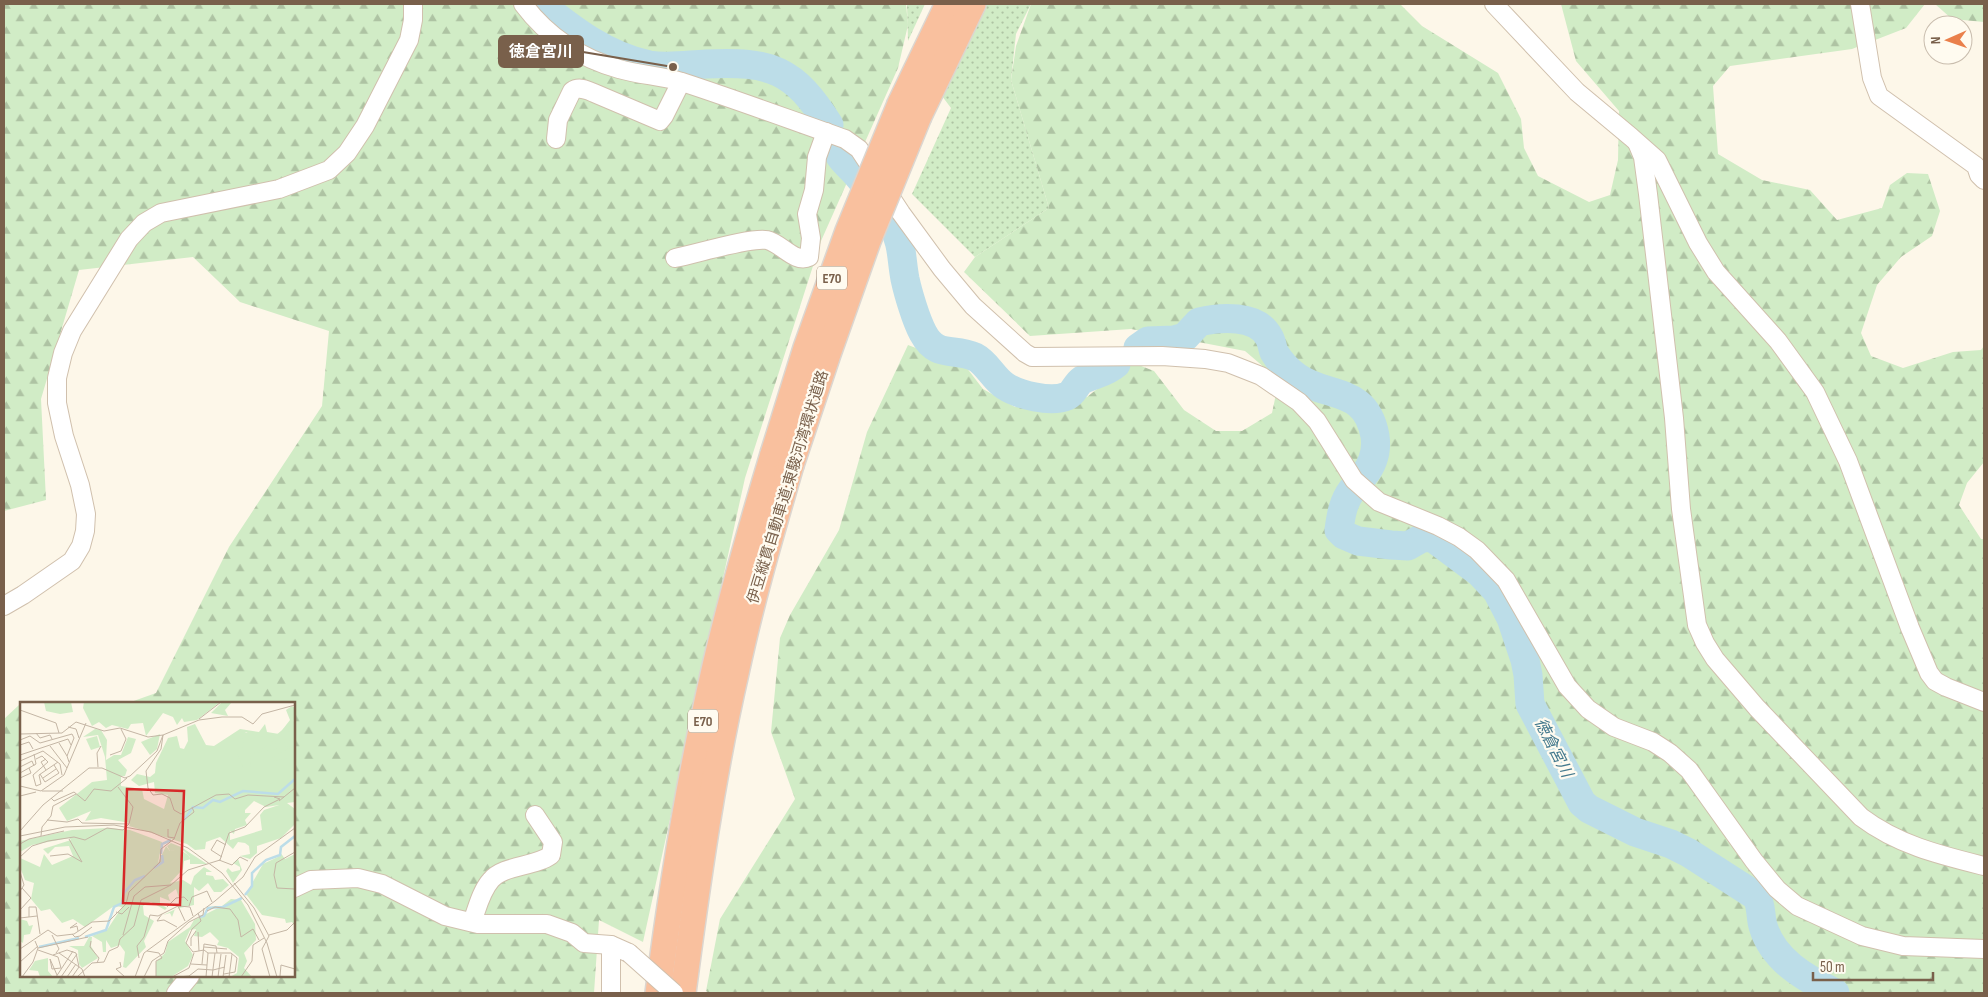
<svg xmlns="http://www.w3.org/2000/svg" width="1988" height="997" font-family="'Sofia Sans Condensed','Noto Sans JP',sans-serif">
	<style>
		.grass { fill: url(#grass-dots) }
		.forest { fill: url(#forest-firs) }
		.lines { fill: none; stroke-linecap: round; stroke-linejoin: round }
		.river { stroke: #bcdde8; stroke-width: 29 }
		.minor-casing { stroke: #d0c0ad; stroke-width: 20 }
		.highway-casing { stroke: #dcd6d0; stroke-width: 28 }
		.minor { stroke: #fff; stroke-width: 18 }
		.highway { stroke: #f9c09e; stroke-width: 25 }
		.minor-bridge-casing { stroke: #d0c0ad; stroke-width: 20; stroke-linecap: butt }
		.highway-bridge-casing { stroke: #dcd6d0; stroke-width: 28; stroke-linecap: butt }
		.minor-bridge { stroke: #fff; stroke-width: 18 }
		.highway-bridge { stroke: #f9c09e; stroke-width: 25 }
		.labels { text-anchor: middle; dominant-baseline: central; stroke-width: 4.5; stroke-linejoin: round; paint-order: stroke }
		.shield { fill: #fffbf0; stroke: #a18e7c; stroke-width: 1 }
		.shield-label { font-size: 14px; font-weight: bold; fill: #79604b }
		.street-label { font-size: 15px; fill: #79604b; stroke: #fffbf0 }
		.water-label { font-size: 16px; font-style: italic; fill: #43798d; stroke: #fffbf0 }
		.inset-river { fill: none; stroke: #bcdde8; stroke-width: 2.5 }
		.inset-road { fill: none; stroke: #c4b6a5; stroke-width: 1 }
		.view { fill: #d62828; fill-opacity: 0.15; stroke: #d62828; stroke-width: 2.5 }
		.inset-edge { fill: none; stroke: #79604b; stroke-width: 2.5 }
		.leader { fill: none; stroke: #79604b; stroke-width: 2 }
		.callout-dot { fill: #79604b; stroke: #fffbf0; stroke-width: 2 }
		.callout { fill: #79604b; stroke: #79604b; stroke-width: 2 }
		.callout-label { font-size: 16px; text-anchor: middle; font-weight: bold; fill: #fff }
	</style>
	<defs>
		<pattern id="grass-dots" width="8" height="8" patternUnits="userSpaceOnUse" patternTransform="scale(1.25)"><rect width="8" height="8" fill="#d1ecc6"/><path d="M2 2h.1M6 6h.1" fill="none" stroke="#aec3a3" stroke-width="1.8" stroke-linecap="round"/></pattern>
		<pattern id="forest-firs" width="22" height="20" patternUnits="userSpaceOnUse" patternTransform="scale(1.25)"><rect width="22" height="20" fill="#d1ecc6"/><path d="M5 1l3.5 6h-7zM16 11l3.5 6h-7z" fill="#aec3a3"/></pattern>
	</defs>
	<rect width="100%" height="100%" fill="#fdf7e9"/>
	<g class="grass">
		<path d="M907,4H925L908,41Z"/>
		<path d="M985,4H1031L1016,34L1011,80L1049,208L975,257L912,194L951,108L942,96Z"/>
	</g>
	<g class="forest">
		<path d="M4,4H906L908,25L898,68L821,241L745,478L643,942L599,920L594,993H4V719L19,705H21V976H294V703H128L156,693L229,547L322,406L329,331L240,302L193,257L79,270L41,399L46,500L4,511Z"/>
		<path d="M1031,4H1400L1422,26L1498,73L1521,119L1524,148L1538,176L1589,202L1610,195L1618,160L1619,111L1576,61L1561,4H1925L1906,28L1852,49L1730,66L1713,86L1718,154L1762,180L1810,190L1837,220L1882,208L1890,185L1907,173L1928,174L1940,211L1932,236L1901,257L1877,285L1861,333L1871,356L1903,368L1953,352L1981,350L1984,346V462L1967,483L1959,505L1981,539H1984V993H709L706,991L720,919L795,799L771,732L780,638L790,615L839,530L867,432L908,345L966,367L983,389L1015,407H1041L1087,397L1131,362L1154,371L1184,410L1216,431H1242L1272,413L1279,380L1245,351L1131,329L1030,336L964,272L975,257L1049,208L1011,80L1016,46Z"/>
		<path d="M1935,4H1984V22L1952,19Z"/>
	</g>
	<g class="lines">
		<g class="river">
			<path d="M540,4C573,30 606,56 649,65C668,68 686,65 706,64C771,61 794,69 829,125"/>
			<path d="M836,148C839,159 852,168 859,177C871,191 883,208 892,224C903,244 901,258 905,279C908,293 916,320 923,333C937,359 953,347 975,357C987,363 993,378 1005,386C1019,395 1051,403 1067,396C1074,393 1076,384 1082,380C1094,374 1106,373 1116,364"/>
			<path d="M1138,348L1148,341L1174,340L1185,337L1199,322C1220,317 1257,314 1269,337C1272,342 1272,347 1274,352C1280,362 1288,371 1297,377C1328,399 1366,386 1375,436C1377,450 1373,464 1364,475"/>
			<path d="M1352,490C1343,502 1341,515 1339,530L1344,535L1358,541L1391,545L1408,546L1422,538L1430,537L1436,540L1479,572L1497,591L1511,618L1525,660L1528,675L1530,704L1582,803L1589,809L1635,832L1671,844L1689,853L1756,896C1762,905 1760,916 1763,926C1773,960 1805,978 1835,993"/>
		</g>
		<g class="minor-casing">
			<g id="minor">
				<path d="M523,4C547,36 580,58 619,69C640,75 662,76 682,82C737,100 791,120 845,139L859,149L901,213L942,269L973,306L1025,353L1032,357L1162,356L1205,359L1228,363L1261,376L1299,402L1317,421L1354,480L1379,502L1438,526L1459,537L1477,550L1506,580L1567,686L1588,709L1614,727L1653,742L1670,753L1689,770L1754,861L1777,889L1797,906L1862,936L1903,946L1984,949"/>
				<path d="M1494,4L1577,92L1631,137L1657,160L1698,243L1716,272L1778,341L1815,392L1848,461L1910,628L1929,673L1935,681L1946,687L1984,702"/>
				<path d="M1860,4L1872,78L1879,96L1976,166L1979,175L1984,180"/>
				<path d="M556,139L558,120L572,91C579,86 587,90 594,93L660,121L664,116L681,82"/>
				<path d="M1638,145L1643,157L1648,194L1674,418L1681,509L1697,625L1705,643L1715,659L1757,708L1861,817C1898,845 1940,855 1984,866"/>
				<path d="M675,258C696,254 750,237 767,240C781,243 795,264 809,257L811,238L807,214L814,190L817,157L826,132"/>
				<path d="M4,606L23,595L72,561L81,546L85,531L86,514L80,485L64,436L57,403V378L63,353L72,331L129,239L144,223L161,213L279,189L329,170L347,153L365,126L409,40L413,20V4"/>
				<path d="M294,888L311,880L358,878L382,884L445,916L478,924H547L572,933L584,943L611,945L629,953"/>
				<path d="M472,922C477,909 481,891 491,880C503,865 535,867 551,855L553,842L535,815"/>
				<path d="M611,945V993"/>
				<path d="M176,993L190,976"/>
			</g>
		</g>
		<g class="highway-casing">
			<g id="highway">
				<path d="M900,104L948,4"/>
				<path d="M919,116L973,4"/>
				<path d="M658,993C672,883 690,774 715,666C732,594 752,524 773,454"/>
				<path d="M683,993C697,886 712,778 736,673C751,602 771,534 791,465"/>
			</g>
		</g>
		<use href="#minor" class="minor"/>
		<use href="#highway" class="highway"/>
		<g class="minor-bridge-casing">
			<path id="minor-bridge" d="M629,953L674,993"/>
		</g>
		<g class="highway-bridge-casing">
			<g id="highway-bridge">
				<path d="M773,454L806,348L848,231L900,104"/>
				<path d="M791,465L828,354L868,241L919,116"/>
			</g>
		</g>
		<use href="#minor-bridge" class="minor-bridge"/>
		<use href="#highway-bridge" class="highway-bridge"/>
	</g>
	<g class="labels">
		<g class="shield">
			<rect x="817" y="266.5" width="30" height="23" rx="4"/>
			<rect x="688" y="709.5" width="30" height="23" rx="4"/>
		</g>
		<g class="shield-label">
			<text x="832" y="278">E70</text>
			<text x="703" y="721">E70</text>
		</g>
		<g class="street-label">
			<text transform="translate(788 487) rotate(-73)">伊豆縦貫自動車道;東駿河湾環状道路</text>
		</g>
		<g class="water-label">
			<text transform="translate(1553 748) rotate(63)">徳倉宮川</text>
		</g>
	</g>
	<g transform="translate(20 702)">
		<rect width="275" height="275" fill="#fdf7e9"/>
		<path d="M275,18V67L224,68L215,54L222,32L228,30L256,33ZM140,32L137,47L130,53L121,40ZM151,141L161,145L187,162H170V155L163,148L150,149L147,144Z" fill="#d1ecc6"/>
		<path d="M24,0H51L53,10L40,12L26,9ZM64,0H200L177,18L164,20L162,16L157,23L153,15L143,11L126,34L123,21L111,22L108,27L92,23L86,26L79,20L72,24L63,6ZM202,0H212L205,8L208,14L191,11ZM272,4L275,6L273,28L259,33L245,35L226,30L222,36L224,44L217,52L224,67L231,65L230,52L275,43L251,56L254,59L270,56L269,63L275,62V100L267,101L275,107V122L261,136L237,144V151L230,157L220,154L230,152L229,144L225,141L218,140L213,147L200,135L186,140L185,147L175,148L167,142L109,124L110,121L81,116L65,119L71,109L47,119L39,106L72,80L87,78L85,55L78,33L63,35L75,27L81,28L87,38L86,58L94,53H101L108,35L116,37L111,51L98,58L107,68L105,74H101V84L122,87L124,97L144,107L148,93L135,91L134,80L119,84L111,78L117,72L130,75L135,71L136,61L148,36L157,34L160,46L164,47L168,39L167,25L175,22L186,43L194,44L220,27L239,30L245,22L247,30L259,32L270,18L266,8ZM234,99L246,105L259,103L244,108L240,113L242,128L210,138V129L214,132L215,127L227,123L225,118L231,111H225V108ZM275,35L274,38L246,44L236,51L229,49L226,40H251ZM87,126L110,128L142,140L138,161L146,144L150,149L159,147L168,153L171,157L164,159L163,167L150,181L163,178L171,183L174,174L184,165L192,170H186V173L193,174L195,178L203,177L209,183L201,190H194L188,181L179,189L174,185V203L155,207L152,215L150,211L143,213L158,206L160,199L156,187L148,193L150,199L140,195V202L147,206L145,208L131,200L123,204L124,213L134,219L124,239L126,245L106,266L103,265L105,250L100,243L91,246L86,238V250H83L82,240L72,234L87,228L102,205L94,204L65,225L53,217L42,221L30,207L21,209L11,197L14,181L5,178L0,165V156L20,165L24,152L32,163L53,154L49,144L35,145L28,152L23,147L51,138L49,136L12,143L0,150V139L52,128ZM260,150L265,157L275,152V225L272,220L266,221L265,217L242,213L226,192L243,162L260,154ZM218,157L222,168L213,181L206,169L208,166L212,170L220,168V165L213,161ZM211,197L221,198L235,222L236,238L224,251L227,259L224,266L232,275H210L217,271L219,255L208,246L197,243L199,239L190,230L182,235L174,234L176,227L170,228L165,239L173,253L168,264L151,275H136V260L145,251L148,240L170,225L174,218L198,206L191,204H202ZM0,217L7,219L9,224L13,223L10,232L4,233L3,241L0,239ZM69,235H72L71,244L78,256L62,266L59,262L58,248L49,244H64ZM28,256V269L33,275H20L18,269L9,268L15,259Z" fill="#d1ecc6" fill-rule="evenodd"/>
		<path d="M77,34L80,45L71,48L66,37Z" fill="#d1ecc6"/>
		<path class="inset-river" d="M164,118L173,105L183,106L193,98L200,100L223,89L258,92L275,77M141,152L142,142L151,138M134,166L143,160L142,153M225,193L232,184V171L246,158L260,153L261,145L275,134M179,215L184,214L188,206L203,205L222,196M65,235L86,228L94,205L102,201L104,191L115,178L125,174M19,245L59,236"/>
		<path class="inset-road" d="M0,8L36,21L39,31M179,17L201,0M48,25L56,27L59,36M16,31L20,36L30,33L32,37M0,32L42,31L56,20L84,29L100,26L128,35L143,33L179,18L202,15H222L233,22L242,12L275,3M143,33L141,47L126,69L128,86L133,93L142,92L150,96L154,108L161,112L196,93L209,92L215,97L228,93L264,95M0,38L10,34L20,41L52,32L54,36L47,54L49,60M39,41L47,54M0,43L9,40L13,47M30,44L47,66M0,53L48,37L51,43M90,53L101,49L106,37L101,27M16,57L22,54L28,60L13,73L16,84L21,82M26,57L21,60L26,68M0,59L23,49L40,62L42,73M0,65L12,59L14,64M78,65L77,51L81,44M0,71L16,62L14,52M20,72L25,80L39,71L34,63M0,76L11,71L9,66M23,76L36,67M21,82L19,73L38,60M0,84L21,89L44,73L66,21M22,89H43M0,94L16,90M31,96L34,99L54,90L65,99L74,87L91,89L107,76M259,99L275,86M27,118L47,120L58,117L62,121L109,122M148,127V135L155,136M0,129L23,103L69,66H82L105,76L110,74L137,49L143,33M0,134L45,125L94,123L131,130L168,146L202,171L228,203L247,241L257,275M21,134L22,125L31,114L33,104L56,92M0,142L9,137L44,129M275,150L256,161L254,173L257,186L275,187M30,154L48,152L62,160L49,137M0,155L12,144L28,139L54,135L65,138L87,126L103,128L109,122L113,105L98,85M202,155L191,148L197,138L206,143M199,158L212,163L220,155L228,159M0,170L4,183L0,189M214,181L234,206L249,234L242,247L250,275M159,204L170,205L173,214M169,204L172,195L187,189L192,200M147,205L156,196L164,195L168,199M0,208L11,196L2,186M187,209L195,205L210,207L218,218L221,235L233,227L239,238M96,210L102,212L109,205M178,211L181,219L172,227L166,241L173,250L184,248L188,251L186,275M142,212L137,219L144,218L157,225M9,215V205H16L20,232M0,216L17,214M57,221L50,226L57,224L58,229M178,230L179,249M52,232L55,235L60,234L72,225M32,233L39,247L36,251M103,233L114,194L125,185L151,183M249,233L267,228L275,220M71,239L70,245L79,256L77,261M171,244V236L176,229M184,245L207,247M18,246L68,235M0,247L28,228L37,234L54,232L72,220L89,219L106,202L109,190L140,160L141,147L154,137L160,121L174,110L172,105M18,248L38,255L41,266L32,267L30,257M127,249L139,251L142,256L136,259V275M39,251L62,267L65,275M188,251H211L217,256L215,270L204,272M33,253L47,248L56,251L59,265L52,275M119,256L117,244L124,235L130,213L138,214L158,204L165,219M30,257L37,273M0,260L18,244M100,260L101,265L96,267L105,275M171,262L187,263M182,262L184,242L196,244L197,251M260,274L261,263L275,267M2,275L13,260L18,246L15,239M36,275L53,249M41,275L57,252M47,275L56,262M57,275L72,261L84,260L89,249L98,245L100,237L114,224L121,198L151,183L168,168L200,158L209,131L225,125L244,105L260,97L254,95M115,275L124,251L195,199L223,175L235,155L275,126M124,275L132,259L144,251L148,239L169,220L183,213L184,206M152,275L169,266L174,251M158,275L169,274L178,267L193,268L205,265M192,275L195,251M198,275L201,252M203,275L206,253M209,275L212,252M221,275L232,259L233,243L244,236"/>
		<path class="view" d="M107,87L164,89L160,203L103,201Z"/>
		<rect width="275" height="275" class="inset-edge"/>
	</g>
	<path class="leader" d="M673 67L583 52"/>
	<circle class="callout-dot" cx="673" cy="67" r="5"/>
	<rect class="callout" x="499" y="36" width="84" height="31" rx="5"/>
	<g class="callout-label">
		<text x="541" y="57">徳倉宮川</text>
	</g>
	<rect width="1988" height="997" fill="none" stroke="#79604b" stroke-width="10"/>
	<g transform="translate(1948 40) rotate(268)"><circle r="24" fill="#fffbf0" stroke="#c9bdae"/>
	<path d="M0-4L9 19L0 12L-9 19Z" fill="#ea804b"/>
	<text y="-8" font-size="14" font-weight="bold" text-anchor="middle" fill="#79604b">N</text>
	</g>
	<path d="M1813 972v8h120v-8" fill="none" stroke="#79604b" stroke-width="2.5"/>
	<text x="1820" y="972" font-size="15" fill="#79604b" stroke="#fffbf0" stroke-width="4" paint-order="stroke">50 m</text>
</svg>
